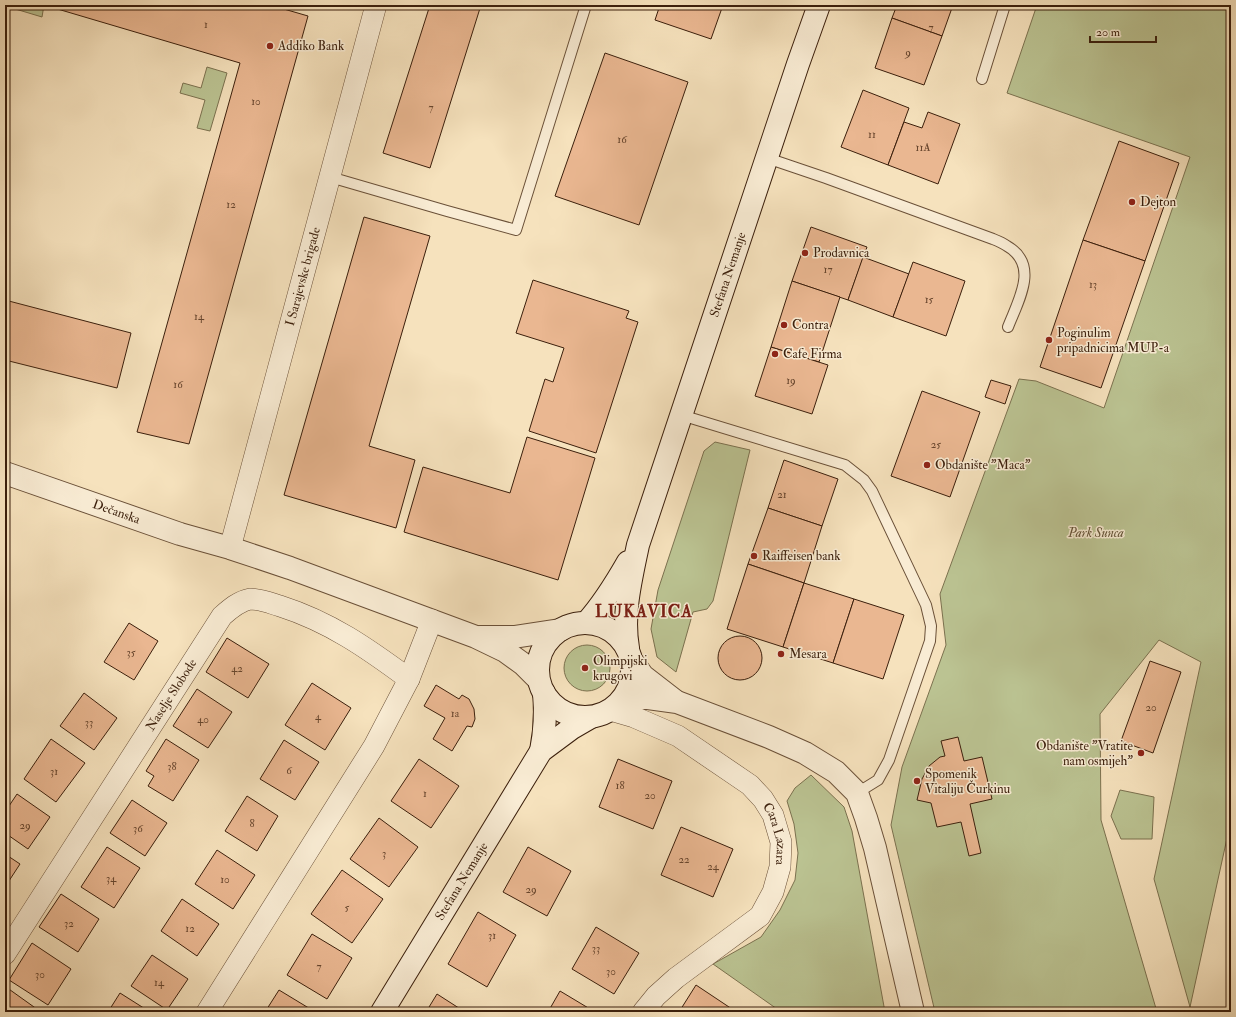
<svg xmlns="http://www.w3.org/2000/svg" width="1236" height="1017" font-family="'IM FELL Double Pica',serif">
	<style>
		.green { fill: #bbc392; stroke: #7b714f }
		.building { fill: #eab791; stroke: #3b1f0c }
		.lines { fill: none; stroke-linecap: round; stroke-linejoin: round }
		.service-casing { stroke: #6a5038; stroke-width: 12 }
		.minor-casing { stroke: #6a5038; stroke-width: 22 }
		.tertiary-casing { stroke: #6a5038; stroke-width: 24 }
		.secondary-casing { stroke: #3b1f0c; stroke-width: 24 }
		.service { stroke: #f9ecd4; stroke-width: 10 }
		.minor { stroke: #f9ecd4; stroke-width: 21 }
		.tertiary { stroke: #f9ecd4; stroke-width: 22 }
		.secondary { stroke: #f9ecd4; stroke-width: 22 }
		.poi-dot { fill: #8f2418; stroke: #f9ecd4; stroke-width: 1.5 }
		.labels { text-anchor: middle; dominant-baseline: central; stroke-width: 3; stroke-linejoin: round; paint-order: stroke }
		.number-label { font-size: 11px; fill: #67452d }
		.poi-label { font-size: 13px; fill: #3b1f0c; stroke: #f9ecd4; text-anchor: start }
		.street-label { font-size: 13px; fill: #3b1f0c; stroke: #f9ecd4 }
		.park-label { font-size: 13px; font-style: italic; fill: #615034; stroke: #f9ecd4 }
		.district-label { font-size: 17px; font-weight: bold; letter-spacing: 1px; fill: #7a1f14; stroke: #f9ecd4 }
	</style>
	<rect width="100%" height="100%" fill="#f6e2bd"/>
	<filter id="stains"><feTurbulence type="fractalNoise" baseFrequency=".005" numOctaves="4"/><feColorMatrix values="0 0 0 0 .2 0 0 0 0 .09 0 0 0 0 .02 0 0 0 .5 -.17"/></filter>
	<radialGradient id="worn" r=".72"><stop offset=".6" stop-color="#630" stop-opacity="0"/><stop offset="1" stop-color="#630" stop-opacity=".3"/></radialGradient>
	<g class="green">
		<path d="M13,5H44L42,17L12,8Z"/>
		<path d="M1037,5H1231V820L1190,1007L1154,879L1201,662L1159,640L1100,714L1101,820L1157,1012H935L891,825L902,767L946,645L940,594L1019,379L1036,381L1104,408L1190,157L1007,93Z"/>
		<path d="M207,67L227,73L210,131L197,128L205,100L180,93L183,83L201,88Z"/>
		<path d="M715,442L750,450L713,601L707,609L693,612L676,672L657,657L651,629L658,590L704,451Z"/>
		<circle cx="587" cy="668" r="23"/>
		<path d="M811,775L844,807L852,831L885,1012H775L777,1009L713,964L761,937L780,910L795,880L798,853L794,824L787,801L795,788Z"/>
		<path d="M1120,790L1154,797L1152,839H1121L1111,816Z"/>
	</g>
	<g class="building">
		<path d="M44,5H270L308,16L189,444L137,432L240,63Z"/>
		<path d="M430,5H481L430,168L383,153Z"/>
		<path d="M660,5H723L711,39L655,20Z"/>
		<path d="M897,5H953L942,36L892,18Z"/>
		<path d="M892,18L942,36L924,85L875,68Z"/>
		<path d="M605,53L688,82L639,225L555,196Z"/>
		<path d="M863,90L909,108L888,165L841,147Z"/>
		<path d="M928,112L960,124L938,184L888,165L904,122L922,128Z"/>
		<path d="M1119,141L1179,163L1145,261L1083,240Z"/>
		<path d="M364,217L430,236L369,446L415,460L396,528L284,495Z"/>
		<path d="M811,227L867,247L848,300L792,281Z"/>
		<path d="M1083,240L1145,261L1101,388L1040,367Z"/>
		<path d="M863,257L909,274L893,317L848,300Z"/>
		<path d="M913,262L965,281L946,336L893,317Z"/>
		<path d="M533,280L629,311L626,318L638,322L596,453L529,431L545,379L553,382L564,348L516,333Z"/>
		<path d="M792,281L840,297L819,362L771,347Z"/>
		<path d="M5,300L131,333L117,388L5,360Z"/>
		<path d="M771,347L828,365L812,414L755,396Z"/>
		<path d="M991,380L1011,386L1005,404L985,397Z"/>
		<path d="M922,391L980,412L950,497L891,476Z"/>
		<path d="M527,437L595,458L558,580L404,532L423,467L510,493Z"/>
		<path d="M784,460L838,479L822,526L768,508Z"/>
		<path d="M768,508L822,526L804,583L748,564Z"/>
		<path d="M748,564L804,583L783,647L727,629Z"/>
		<path d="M804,583L854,599L833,663L783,647Z"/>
		<path d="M854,599L904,615L883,679L833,663Z"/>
		<path d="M129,623L158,641L134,680L104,662Z"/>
		<circle cx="740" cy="658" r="22"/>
		<path d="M227,638L269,664L248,698L206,672Z"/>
		<path d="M1150,661L1181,672L1153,753L1121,741Z"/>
		<path d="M312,683L351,708L325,750L285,725Z"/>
		<path d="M436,685L459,699L462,695L469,699L474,709L475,719L472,727L467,726L452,751L433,739L445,718L424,706Z"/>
		<path d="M197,689L232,712L208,748L173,726Z"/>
		<path d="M84,693L117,718L94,750L60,726Z"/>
		<path d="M958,737L964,761L982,757L992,799L970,804L981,853L969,856L961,822L937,827L931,803L917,800L922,779L929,766L940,757L945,756L941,741Z"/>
		<path d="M51,739L85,763L56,802L24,779Z"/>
		<path d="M166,739L199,760L173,801L148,786L154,776L146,771Z"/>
		<path d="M284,740L319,762L295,800L260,779Z"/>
		<path d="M419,759L459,786L431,828L391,801Z"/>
		<path d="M618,759L672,781L653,829L599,807Z"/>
		<path d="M17,794L50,817L28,849L5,833V812Z"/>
		<path d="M247,796L278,816L257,851L225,831Z"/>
		<path d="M132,800L167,823L145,856L110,833Z"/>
		<path d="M379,818L418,847L389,887L350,859Z"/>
		<path d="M681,827L733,849L713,897L661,875Z"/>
		<path d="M107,847L140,868L114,908L81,887Z"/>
		<path d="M528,847L571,871L547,916L503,892Z"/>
		<path d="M217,850L255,875L233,909L195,884Z"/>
		<path d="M5,854L20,864L5,887Z"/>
		<path d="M342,870L383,899L352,943L311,914Z"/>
		<path d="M61,894L99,919L78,952L39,927Z"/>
		<path d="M182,899L219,924L197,956L161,931Z"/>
		<path d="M478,912L516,935L487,987L448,964Z"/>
		<path d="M596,927L639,953L614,994L572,969Z"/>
		<path d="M312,934L352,958L327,999L287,975Z"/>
		<path d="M32,943L71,969L48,1005L9,980Z"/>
		<path d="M152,955L188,979L167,1010L131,986Z"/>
		<path d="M696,985L735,1011L734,1012H679Z"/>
		<path d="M6,987L41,1012H5Z"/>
		<path d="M279,990L312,1010L311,1012H265Z"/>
		<path d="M560,991L595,1012H548Z"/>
		<path d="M120,993L150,1012H108Z"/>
		<path d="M437,994L465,1012H426Z"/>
	</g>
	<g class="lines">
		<g class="service-casing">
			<g id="service">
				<path d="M982,79L1005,5"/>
				<path d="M767,158L826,178L993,239C998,241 1003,243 1007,246C1040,265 1018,301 1008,327"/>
				<path d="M330,177L447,211L516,230L586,5"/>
				<path d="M681,415L845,465L864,480L872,491L926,605L931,626L930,641L889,760L878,780L857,793"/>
			</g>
		</g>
		<g class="minor-casing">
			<g id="minor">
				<path id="s1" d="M230,548L376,5"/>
				<path id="s2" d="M610,710L634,717L678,736L750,785L763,799L773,815L781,842L780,867L773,892L760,916L676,978L656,996L643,1012"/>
				<path id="s3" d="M5,954L222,616C230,609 239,601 250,599C261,599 270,603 280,606C330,622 367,648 409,679"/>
				<path d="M207,1012L374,746L409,679L432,620"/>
			</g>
		</g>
		<g class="tertiary-casing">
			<g id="tertiary">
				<path id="s4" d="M5,473L180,534L230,548L290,568L476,637L505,651L523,664L538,679"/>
				<path d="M480,637H514L560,630"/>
				<path d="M632,661L643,676L674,700"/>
				<path d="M621,702L635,698H648L677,702L769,737L805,753L836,772L857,793L866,818L875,848L913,1012"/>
			</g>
		</g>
		<g class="secondary-casing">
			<g id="secondary">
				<path d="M587,622C604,603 616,583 628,562"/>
				<circle cx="585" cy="670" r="47"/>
				<path id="s5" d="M628,648C622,614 631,579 638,545L798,64L819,5"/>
				<path d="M541,751C545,731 546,714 544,693"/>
				<path id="s6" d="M382,1012L541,751L572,728L591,717"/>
			</g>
		</g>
		<use href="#service" class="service"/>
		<use href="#minor" class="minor"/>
		<use href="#tertiary" class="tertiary"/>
		<use href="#secondary" class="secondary"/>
	</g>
	<g class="poi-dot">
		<circle cx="270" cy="46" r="4"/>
		<circle cx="1132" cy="202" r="4"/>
		<circle cx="805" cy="253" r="4"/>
		<circle cx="784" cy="325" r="4"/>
		<circle cx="1049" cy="340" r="4"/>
		<circle cx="775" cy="354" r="4"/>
		<circle cx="927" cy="465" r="4"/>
		<circle cx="754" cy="556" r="4"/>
		<circle cx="781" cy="654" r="4"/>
		<circle cx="585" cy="668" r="4"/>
		<circle cx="1141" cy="753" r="4"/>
		<circle cx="917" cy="781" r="4"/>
	</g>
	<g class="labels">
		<g class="number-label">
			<text x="206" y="24">1</text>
			<text x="931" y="27">7</text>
			<text x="908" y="52">9</text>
			<text x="256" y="101">10</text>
			<text x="431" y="107">7</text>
			<text x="872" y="134">11</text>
			<text x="622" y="139">16</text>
			<text x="923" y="147">11A</text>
			<text x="231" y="204">12</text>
			<text x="828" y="269">17</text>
			<text x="1093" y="284">13</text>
			<text x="929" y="299">15</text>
			<text x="199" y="316">14</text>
			<text x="791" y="380">19</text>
			<text x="178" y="384">16</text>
			<text x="936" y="444">25</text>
			<text x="782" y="494">21</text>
			<text x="131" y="652">35</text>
			<text x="237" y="668">42</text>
			<text x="1151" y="707">20</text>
			<text x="455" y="713">1a</text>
			<text x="318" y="716">4</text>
			<text x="203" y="719">40</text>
			<text x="89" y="722">33</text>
			<text x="172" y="766">38</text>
			<text x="289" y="770">6</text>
			<text x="54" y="771">31</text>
			<text x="620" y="785">18</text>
			<text x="425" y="793">1</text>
			<text x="650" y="795">20</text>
			<text x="252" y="823">8</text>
			<text x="25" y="825">29</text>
			<text x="138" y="828">36</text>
			<text x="384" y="853">3</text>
			<text x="684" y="859">22</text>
			<text x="713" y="866">24</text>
			<text x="111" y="878">34</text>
			<text x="225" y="879">10</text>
			<text x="531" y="889">29</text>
			<text x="347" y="907">5</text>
			<text x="69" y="923">32</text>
			<text x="190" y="928">12</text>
			<text x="492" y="935">31</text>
			<text x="596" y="948">33</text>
			<text x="319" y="966">7</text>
			<text x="611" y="971">30</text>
			<text x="40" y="974">30</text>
			<text x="159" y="982">14</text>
		</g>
		<g class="poi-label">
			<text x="278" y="46">Addiko Bank</text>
			<text x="1140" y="202">Dejton</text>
			<text x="813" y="253">Prodavnica</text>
			<text x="792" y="325">Contra</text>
			<text x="1057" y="333">Poginulim<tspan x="1057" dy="15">pripadnicima MUP-a</tspan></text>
			<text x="783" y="354">Cafe Firma</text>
			<text x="935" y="465">Obdanište "Maca"</text>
			<text x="762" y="556">Raiffeisen bank</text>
			<text x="789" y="654">Mesara</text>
			<text x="593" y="661">Olimpijski<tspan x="593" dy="15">krugovi</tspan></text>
			<text x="1133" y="746" text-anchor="end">Obdanište "Vratite<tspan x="1133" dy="15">nam osmijeh"</tspan></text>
			<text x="925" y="774">Spomenik<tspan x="925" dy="15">Vitaliju Čurkinu</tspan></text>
		</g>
		<g class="street-label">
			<text stroke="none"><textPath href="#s5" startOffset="389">Stefana Nemanje</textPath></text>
			<text stroke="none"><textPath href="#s1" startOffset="281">I Sarajevske brigade</textPath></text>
			<text stroke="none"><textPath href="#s4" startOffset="118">Dečanska</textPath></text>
			<text stroke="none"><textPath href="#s3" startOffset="308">Naselje Slobode</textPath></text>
			<text stroke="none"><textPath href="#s2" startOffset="217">Cara Lazara</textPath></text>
			<text stroke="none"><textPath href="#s6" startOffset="153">Stefana Nemanje</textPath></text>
		</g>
		<g class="park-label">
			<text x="1096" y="533">Park Sunca</text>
		</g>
		<g class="district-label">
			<text x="644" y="611">LUKAVICA</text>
		</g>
	</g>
	<rect width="1236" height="1017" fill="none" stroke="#f6e2bd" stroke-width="20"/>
	<rect x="6" y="6" width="1224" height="1005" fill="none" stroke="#3b1f0c" stroke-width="2"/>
	<rect x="10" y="10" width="1216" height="997" fill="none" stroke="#3b1f0c"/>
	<path d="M1090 36v6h66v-6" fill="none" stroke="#3b1f0c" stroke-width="2"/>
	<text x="1096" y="36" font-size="12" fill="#3b1f0c" stroke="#f9ecd4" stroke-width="3" paint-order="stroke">20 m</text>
	<rect width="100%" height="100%" filter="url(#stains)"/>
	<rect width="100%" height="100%" fill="url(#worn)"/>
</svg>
